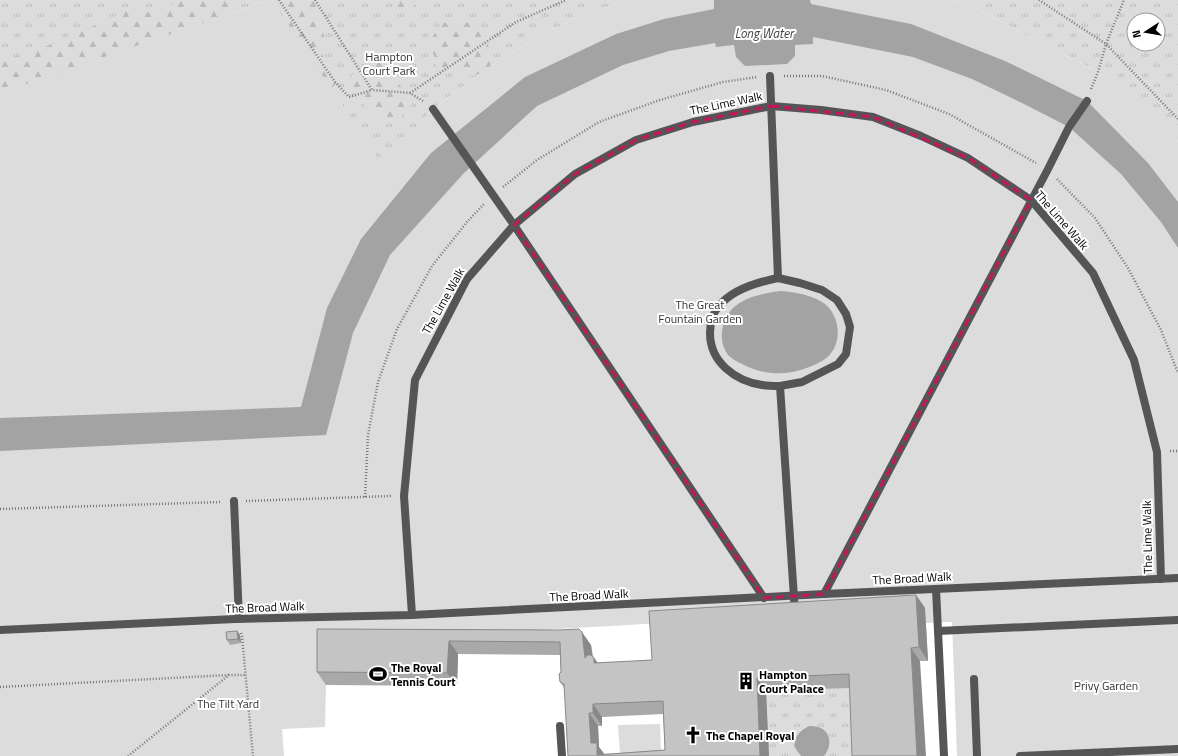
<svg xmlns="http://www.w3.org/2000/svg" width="1178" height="756" font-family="'Titillium Web',sans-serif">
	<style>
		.grass { fill: url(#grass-tufts); fill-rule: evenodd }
		.forest { fill: url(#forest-firs) }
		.garden { fill: #dcdcdc }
		.water { fill: #a3a3a3 }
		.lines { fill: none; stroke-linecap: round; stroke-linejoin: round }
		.path { stroke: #777; stroke-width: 2.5; stroke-dasharray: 1 2; stroke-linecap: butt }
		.service { stroke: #555; stroke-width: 8 }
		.pedestrian { stroke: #555; stroke-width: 8 }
		.wall { fill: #a9a9a9; fill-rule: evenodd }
		.shaded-wall { fill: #898989 }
		.building { fill: #c4c4c4; stroke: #898989; fill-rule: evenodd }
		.marked { fill: none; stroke: #c2185b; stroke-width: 3; stroke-dasharray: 8 5; stroke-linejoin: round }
		.labels { text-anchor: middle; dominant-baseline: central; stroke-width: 4; stroke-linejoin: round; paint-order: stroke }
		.park-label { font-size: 12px; fill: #333; stroke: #fff }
		.street-label { font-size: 12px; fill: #000; stroke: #fff }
		.poi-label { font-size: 12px; font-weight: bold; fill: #000; stroke: #fff; text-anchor: start }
		.water-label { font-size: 13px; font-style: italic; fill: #444; stroke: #fff }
	</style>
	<defs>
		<pattern id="grass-tufts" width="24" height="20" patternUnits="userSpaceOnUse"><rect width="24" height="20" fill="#dcdcdc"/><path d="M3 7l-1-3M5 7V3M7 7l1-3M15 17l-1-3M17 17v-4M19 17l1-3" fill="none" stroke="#bbb"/></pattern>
		<pattern id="forest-firs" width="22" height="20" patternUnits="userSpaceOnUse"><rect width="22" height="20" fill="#dcdcdc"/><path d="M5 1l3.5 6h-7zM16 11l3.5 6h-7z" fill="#bbb"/></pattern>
	</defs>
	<rect width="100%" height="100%" fill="#fff"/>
	<g class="grass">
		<path d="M0,0H268L0,93Z"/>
		<path d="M272,0H627L580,16L536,38L488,68L433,109L381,164Z"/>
		<path d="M952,0H1178V142L1174,137L1098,72L969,5ZM1134,20H1158V44H1134Z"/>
		<path d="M858,687L861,756H769L766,691Z"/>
	</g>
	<g class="forest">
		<path d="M181,0H231L230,21L0,108V62L50,45L134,8L154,14Z"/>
		<path d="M288,0H331L317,15L327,44L319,49L338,81L329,92L280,25V9Z"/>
		<path d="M394,0H421L402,14Z"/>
		<path d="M466,22L481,30L491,52L490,72L465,77L458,65L437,68L430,41L441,23Z"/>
		<path d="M372,58L389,69L406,94L411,106L397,121L374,118L352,90V75Z"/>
	</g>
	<g class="garden">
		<path d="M268,0H272L381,163L433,109L488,68L536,38L580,16L627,0H952L969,5L1098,72L1174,137L1178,142V756H957L952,622L926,623L925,608L327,642L325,727L282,729L284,756H0V93Z"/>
		<path d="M660,724L661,751L620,753L618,725Z"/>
	</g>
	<g class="water">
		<path d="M714,0H810L811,4L911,24L1005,61L1087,101L1148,163L1178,202V248L1161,222L1121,174L1069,127L1024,104L972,79L913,57L813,37V44L795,45V56L787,64L745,66L736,57L734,45L716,47L715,43L669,51L623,65L537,106L464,173L390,255L353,333L326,435L0,451V418L301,407L327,308L361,239L431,153L525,77L616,34L664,19L714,9Z"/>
		<path d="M781,291C795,292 813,295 825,304C842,318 843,349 822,361C797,375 770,378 744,365C738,362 732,359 728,355C723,348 721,340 722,332C725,301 755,294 781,291Z"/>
		<path d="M809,726C812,726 815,726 818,727C832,731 832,747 824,756H801C799,753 796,750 795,747C793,737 801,730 809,726Z"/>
	</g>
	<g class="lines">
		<g class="path">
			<path d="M279,0L335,82L349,97L372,90"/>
			<path d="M315,0L372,90L410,93L423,101"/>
			<path d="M1039,0L1106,44L1178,119"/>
			<path d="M784,76H822L886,90L949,114L1036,163"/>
			<path d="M1091,89L1098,72L1106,44L1124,0"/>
			<path d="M410,93L516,22L566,0"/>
			<path d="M1057,179L1095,218L1128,268L1161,330L1178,373"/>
			<path d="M503,187L537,160L599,122L660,100L723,82L757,77"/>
			<path d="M1170,451H1178"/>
			<path d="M365,497L368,435L378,382L397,329L432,266L467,222L484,204"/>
			<path d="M246,501L391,496"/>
			<path d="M0,509L221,502"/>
			<path d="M241,633L242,636L253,756"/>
			<path d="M0,687L229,675"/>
			<path d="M128,756L229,675H245"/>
		</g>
		<path class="service" d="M560,726L562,756"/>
		<g class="pedestrian">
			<path d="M770,76L778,278C758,282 733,289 720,305C713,312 710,323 710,333C710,362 735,381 762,385C768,386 774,386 780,386L795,613"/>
			<path d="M433,109L514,225L764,598"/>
			<path d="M778,278L800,283L822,290L837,300L846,314L850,327L846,354L838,364L802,382L780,386"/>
			<path d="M234,501L239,619"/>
			<path d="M936,589L944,756"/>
			<path d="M824,594L1048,169L1069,127L1087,101"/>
			<path d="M412,615L404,496L415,380L467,279L514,225L575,174L636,140L693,122L771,106L821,110L873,117L921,136L968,158L1031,200L1093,273L1134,360L1157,452L1161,579"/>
			<path d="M0,630L235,619L412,615L824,594L1178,578"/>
			<path d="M938,631L1178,620"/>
			<path d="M974,679L977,756"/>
			<path d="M1020,756L1178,749"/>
		</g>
	</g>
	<g class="wall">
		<path d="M916,595L925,608L928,661H920L849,688L766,691L769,756H568L565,689L560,682L561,672L560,655L458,654L457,686L326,685L317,672V629L559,630L591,645L593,656L598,663L652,660ZM663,714L665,750L604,754L599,747L598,726H602V717Z"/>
		<path d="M237,631L240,635L241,643L230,645L227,640Z"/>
	</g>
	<g class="shaded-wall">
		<path d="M916,595L925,608L928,661L919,647Z"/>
		<path d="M237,631L240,635L241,643L238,639Z"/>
		<path d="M582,632L591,645L594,671L585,658Z"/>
		<path d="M449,641L458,654L457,686L447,673Z"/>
		<path d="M911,648L920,661L926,756H917Z"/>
		<path d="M594,658L603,671L594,663Z"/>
		<path d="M757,678L766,691L769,756H760Z"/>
		<path d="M593,704L602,717V726L593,713Z"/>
		<path d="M589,713L598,726L599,747L606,756H598L591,743Z"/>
	</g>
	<g class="building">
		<path d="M916,595L919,647L911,648L917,756H852L849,674L757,678L760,756H568L564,684L560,682L559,674L561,672L560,642L449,641L447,673L317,672V629L559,630L579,629L582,632L585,658L587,655H591L594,658V663L652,660L649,611ZM663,701L665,750L597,755V743H591L589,713H593V704Z"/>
		<path d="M237,631L238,639L227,640L226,632Z"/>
	</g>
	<path class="marked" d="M771,106L873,117L968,158L1031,200L824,594L764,598L514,225L575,174L636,140L693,122Z"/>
	<defs>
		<g id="stadium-bare" transform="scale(1.38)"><path d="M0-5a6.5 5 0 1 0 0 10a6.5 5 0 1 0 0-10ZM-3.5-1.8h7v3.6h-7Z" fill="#000" stroke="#fff" stroke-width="2.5" paint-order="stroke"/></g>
		<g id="building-bare" transform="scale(1.38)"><path d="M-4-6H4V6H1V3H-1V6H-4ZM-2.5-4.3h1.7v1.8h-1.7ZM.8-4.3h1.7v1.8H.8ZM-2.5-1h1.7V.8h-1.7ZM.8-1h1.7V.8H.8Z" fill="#000" stroke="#fff" stroke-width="2.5" paint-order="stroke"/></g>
		<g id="church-bare" transform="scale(1.38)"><path d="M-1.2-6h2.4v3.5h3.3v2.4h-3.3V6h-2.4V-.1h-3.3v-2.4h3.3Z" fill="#000" stroke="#fff" stroke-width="2.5" paint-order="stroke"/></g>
	</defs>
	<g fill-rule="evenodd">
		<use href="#stadium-bare" x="378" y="674"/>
		<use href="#building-bare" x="746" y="681"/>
		<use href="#church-bare" x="693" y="735"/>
	</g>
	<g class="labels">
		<g class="park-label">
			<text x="389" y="56">Hampton<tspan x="389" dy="14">Court Park</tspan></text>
			<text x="700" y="304">The Great<tspan x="700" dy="14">Fountain Garden</tspan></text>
			<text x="1106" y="685">Privy Garden</text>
			<text x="228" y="703">The Tilt Yard</text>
		</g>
		<g class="street-label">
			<text transform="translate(726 103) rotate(-12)">The Lime Walk</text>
			<text transform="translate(1062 220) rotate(49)">The Lime Walk</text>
			<text transform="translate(443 301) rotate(-61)">The Lime Walk</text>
			<text transform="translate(1147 537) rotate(-91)">The Lime Walk</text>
			<text transform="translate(912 578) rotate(-3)">The Broad Walk</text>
			<text transform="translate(589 595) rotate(-3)">The Broad Walk</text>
			<text transform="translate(265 607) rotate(-2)">The Broad Walk</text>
		</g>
		<g class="poi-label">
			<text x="391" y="667">The Royal<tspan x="391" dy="14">Tennis Court</tspan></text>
			<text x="759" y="674">Hampton<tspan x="759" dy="14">Court Palace</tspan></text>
			<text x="706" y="735">The Chapel Royal</text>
		</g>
		<g class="water-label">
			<text x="764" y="33">Long Water</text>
		</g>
	</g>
	<g transform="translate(1146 32) rotate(258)"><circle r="19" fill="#ffffff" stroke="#999999"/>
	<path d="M0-3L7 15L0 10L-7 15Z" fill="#000000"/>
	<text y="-6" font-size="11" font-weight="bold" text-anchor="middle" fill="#000000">N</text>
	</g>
</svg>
